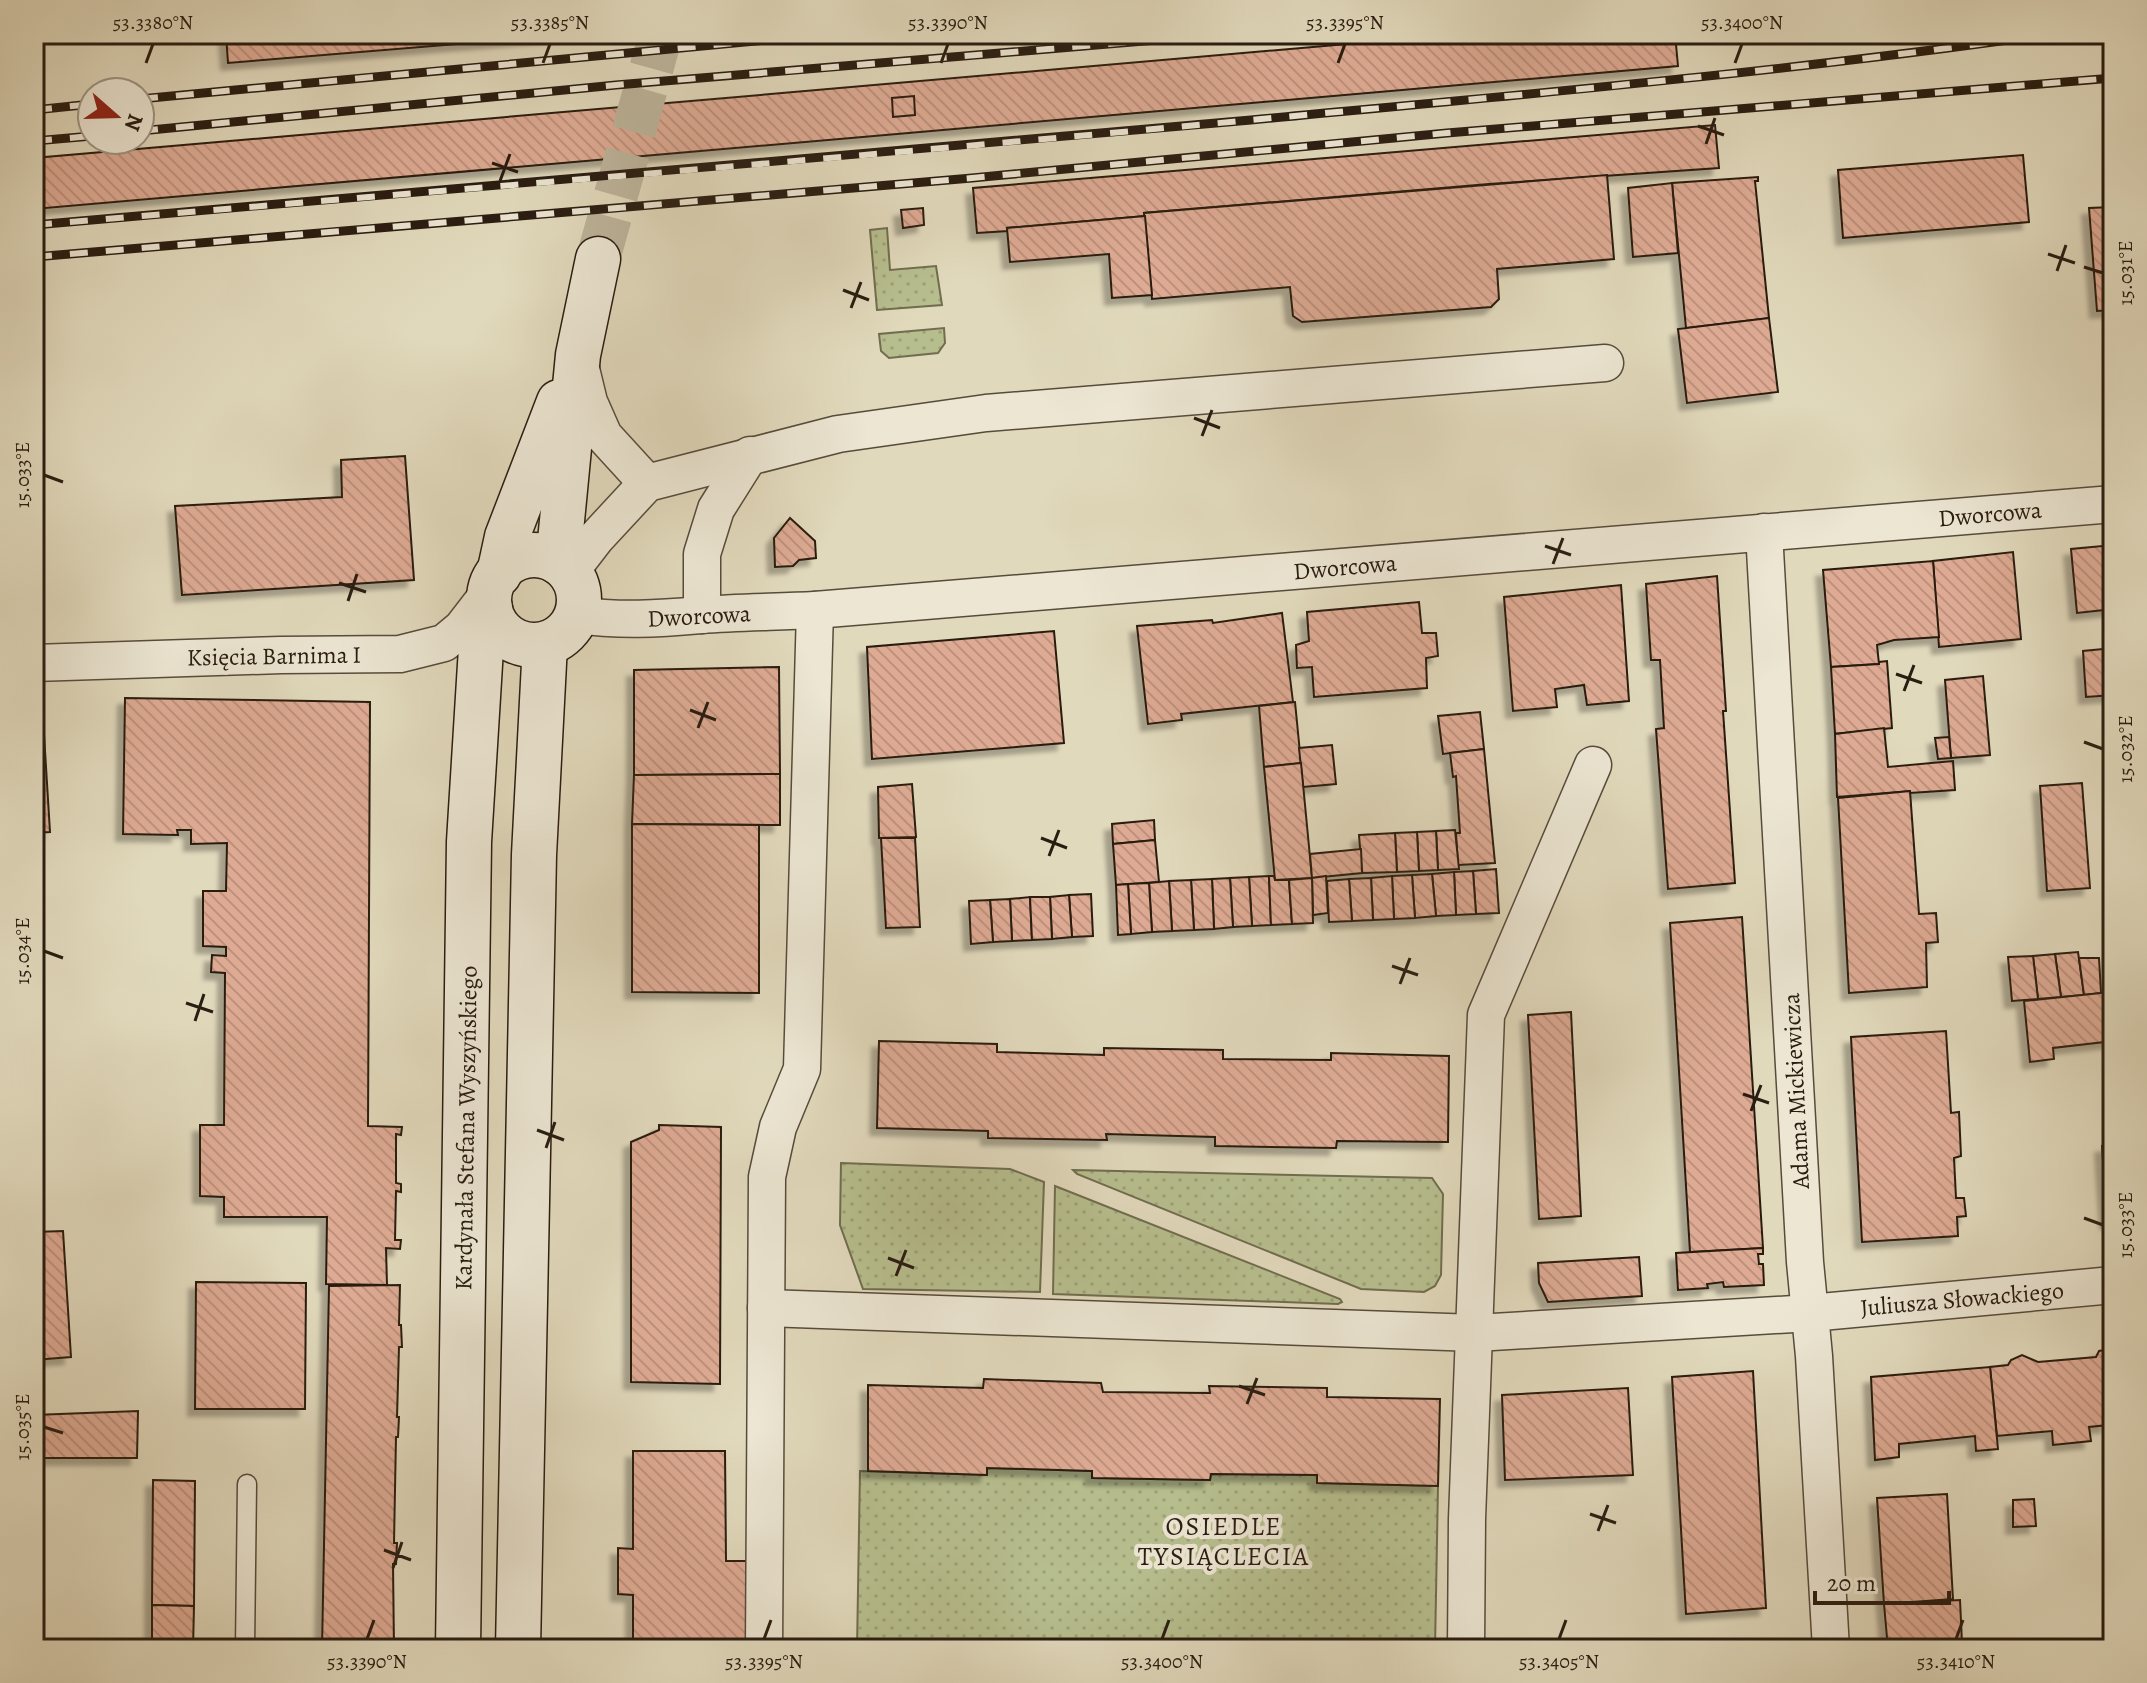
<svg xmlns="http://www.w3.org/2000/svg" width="2147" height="1683" font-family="Alegreya,serif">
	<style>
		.grass { fill: url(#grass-dots); stroke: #706d50; stroke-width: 2 }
		.building { fill: url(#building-back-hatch); stroke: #291c11; stroke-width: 2; filter: url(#shadow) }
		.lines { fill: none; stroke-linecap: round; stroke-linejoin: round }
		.secondary-tunnel { stroke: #bcb39a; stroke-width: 44; stroke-dasharray: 44 22; stroke-linecap: butt }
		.lane-casing { stroke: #574b3c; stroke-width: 21 }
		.street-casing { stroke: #574b3c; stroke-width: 39 }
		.secondary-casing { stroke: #291c11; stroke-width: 47 }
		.lane { stroke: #ece6d3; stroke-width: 18 }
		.street { stroke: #ece6d3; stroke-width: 36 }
		.secondary { stroke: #ece6d3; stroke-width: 44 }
		.rail-casing { stroke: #291c11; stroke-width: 9 }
		.rail { stroke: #ece6d3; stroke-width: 6; stroke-dasharray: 18; stroke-linecap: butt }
		.ticks { fill: none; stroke: #291c11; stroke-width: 3 }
		.labels { text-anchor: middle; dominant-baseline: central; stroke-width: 8; stroke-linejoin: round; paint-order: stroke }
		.street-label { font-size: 24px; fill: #291c11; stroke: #ece6d3 }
		.neighbourhood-label { font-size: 26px; letter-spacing: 2px; fill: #291c11; stroke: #ece6d3 }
		.neatline { fill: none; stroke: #291c11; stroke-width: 3 }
		.ticks-label { font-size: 20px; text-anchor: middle; fill: #291c11 }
	</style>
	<defs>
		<pattern id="grass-dots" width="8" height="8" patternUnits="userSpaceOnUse" patternTransform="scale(2)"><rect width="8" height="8" fill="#b7be8e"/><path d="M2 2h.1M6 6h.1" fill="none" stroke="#9da379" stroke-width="1.8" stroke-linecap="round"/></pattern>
		<pattern id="building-back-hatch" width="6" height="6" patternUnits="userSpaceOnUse" patternTransform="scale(2)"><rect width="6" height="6" fill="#deaa93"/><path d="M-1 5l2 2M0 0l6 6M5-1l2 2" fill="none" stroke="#be927e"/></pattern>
		<filter id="shadow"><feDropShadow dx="-7" dy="7" stdDeviation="2" flood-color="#0004"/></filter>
	</defs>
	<rect width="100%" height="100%" fill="#e1d9bc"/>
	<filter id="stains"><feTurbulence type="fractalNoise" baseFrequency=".0025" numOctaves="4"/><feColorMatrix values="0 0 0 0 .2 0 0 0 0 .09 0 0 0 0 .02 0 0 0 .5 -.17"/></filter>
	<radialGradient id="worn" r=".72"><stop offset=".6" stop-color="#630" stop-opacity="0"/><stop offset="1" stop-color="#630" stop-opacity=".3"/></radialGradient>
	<g class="grass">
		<path d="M887,228L890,270L936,266L942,305L877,310L870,230Z"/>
		<path d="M944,328L945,343L938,353L889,358L881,351L879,334Z"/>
		<path d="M841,1163L1010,1169L1044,1182L1040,1292L863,1289L840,1225Z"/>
		<path d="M1073,1170L1432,1178L1443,1194L1441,1275L1435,1286L1424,1292L1361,1289L1077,1174Z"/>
		<path d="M1055,1186L1340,1299L1342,1302L1338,1304L1053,1294Z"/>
		<path d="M987,1468L1092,1471L1093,1478L1210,1480L1211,1474L1317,1475L1318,1483L1438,1486L1435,1649H857L860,1471L986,1475Z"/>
	</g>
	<g class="building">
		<path d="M226,34H579L228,63Z"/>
		<path d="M1462,34H1675L1678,66L34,209V158Z"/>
		<path d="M914,96L915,115L893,117L892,98Z"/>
		<path d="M1715,125L1719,168L1489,184L1144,213L1145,216L1007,228L1008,231L977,233L973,188Z"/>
		<path d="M2023,155L2029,222L1843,238L1838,170Z"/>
		<path d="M1607,175L1614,259L1497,269L1499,299L1491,307L1302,322L1293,316L1290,287L1152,299L1144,213Z"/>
		<path d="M1758,177V181H1755L1769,318L1686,328L1672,183Z"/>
		<path d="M1672,183L1678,253L1633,257L1628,188Z"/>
		<path d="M2113,207V310L2097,311L2089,208Z"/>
		<path d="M923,208L924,225L903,228L901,210Z"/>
		<path d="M1145,216L1152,295L1112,298L1109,254L1010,262L1007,228Z"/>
		<path d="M1769,318L1778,392L1687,403L1678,329Z"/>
		<path d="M405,456L414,580L182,595L175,506L342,497L341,460Z"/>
		<path d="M790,518L815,541L816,558L799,560L793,566L775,567L774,538Z"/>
		<path d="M2113,545V609L2077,613L2071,549Z"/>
		<path d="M2013,552L2021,639L1939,647L1933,561Z"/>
		<path d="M1933,561L1939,637L1894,640L1877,645L1879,664L1831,667L1823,570Z"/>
		<path d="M1717,576L1726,711H1723L1735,883L1668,889L1656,729L1664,728L1660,660H1651L1646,584Z"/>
		<path d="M1621,585L1629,701L1587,705L1584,685L1555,689L1557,707L1513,711L1504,597Z"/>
		<path d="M1419,602L1422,633H1436L1438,656L1426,658L1427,688L1314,697L1312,667L1297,668L1296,645L1309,641L1307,612Z"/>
		<path d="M1282,613L1293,702L1181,714L1182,720L1148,724L1137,626L1212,620L1213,623Z"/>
		<path d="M1054,631L1064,743L872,759L867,647Z"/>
		<path d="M2113,648V695L2086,697L2083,651Z"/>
		<path d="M1887,661L1892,728L1835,734L1831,667L1879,664V662Z"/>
		<path d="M779,667L780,774L634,775V670Z"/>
		<path d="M1983,676L1990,755L1951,758L1945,680Z"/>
		<path d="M125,698L370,702L368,1126L402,1127L401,1135L396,1134V1183L401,1184V1192L396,1191L395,1240H401L400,1249L386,1248L387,1285L326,1284L327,1217H224V1197L200,1196V1125H224L225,973L211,972L212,955L226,956V947L203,946V891H226L227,843L191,844V830H177L178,835L123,834Z"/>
		<path d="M34,702H42L50,832L34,833Z"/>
		<path d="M1295,702L1301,763L1264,767L1259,706Z"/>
		<path d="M1480,712L1484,749L1443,754L1438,716Z"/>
		<path d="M1884,728L1888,767L1953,761L1955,790L1910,793V791L1837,797L1835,734Z"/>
		<path d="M1949,737L1951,758L1938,759L1935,738Z"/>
		<path d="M1332,745L1336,784L1303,787L1299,748Z"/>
		<path d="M1484,749L1495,863L1458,865L1456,833H1460L1456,776L1453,777L1450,753Z"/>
		<path d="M1301,763L1312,878L1275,880L1264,767Z"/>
		<path d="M780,774V825L632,824L634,775Z"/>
		<path d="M2082,783L2090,888L2047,891L2040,786Z"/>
		<path d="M912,784L916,837L879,838L878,787Z"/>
		<path d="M1910,791L1919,914L1936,913L1938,942L1926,943L1927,987L1849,993L1838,798Z"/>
		<path d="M1154,820L1155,840L1113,844L1112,824Z"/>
		<path d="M632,824L759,825V993L632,992Z"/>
		<path d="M1455,830L1459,869L1438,870L1436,831Z"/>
		<path d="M1436,831L1438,870L1419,871L1417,832Z"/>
		<path d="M1417,832L1419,871L1397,872L1395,833Z"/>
		<path d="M1395,833L1397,872L1362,873L1359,835Z"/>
		<path d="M881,838H915L920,927L886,928Z"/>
		<path d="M1155,840L1159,882L1116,885L1113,844Z"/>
		<path d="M1361,849L1362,873L1312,878L1310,854Z"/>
		<path d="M1496,869L1499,913L1476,914L1473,871Z"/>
		<path d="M1473,871L1476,914L1456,915L1454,872Z"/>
		<path d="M1454,872L1456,915L1436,916L1432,874Z"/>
		<path d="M1432,874L1436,916L1415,918L1412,875Z"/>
		<path d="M1412,875L1415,918L1394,919L1392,876Z"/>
		<path d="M1269,876L1271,925L1252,926L1249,877Z"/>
		<path d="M1269,876H1274L1275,880H1289L1292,924L1271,925Z"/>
		<path d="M1326,876L1328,913L1313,915L1312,878Z"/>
		<path d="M1392,876L1394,919L1373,920L1371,878Z"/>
		<path d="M1249,877L1252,926L1233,927L1230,878Z"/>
		<path d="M1230,878L1233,927L1214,929L1212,879Z"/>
		<path d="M1312,878L1313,923L1292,924L1289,880Z"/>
		<path d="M1371,878L1373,920L1352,921L1349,879Z"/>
		<path d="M1212,879L1214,929L1194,930L1191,880Z"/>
		<path d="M1349,879L1352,921L1329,922L1327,881Z"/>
		<path d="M1191,880L1194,930L1172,931L1169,881Z"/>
		<path d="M1169,881L1172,931L1152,932L1149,883Z"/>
		<path d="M1149,883L1152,932L1131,934L1128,884Z"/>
		<path d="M1128,884L1131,934L1118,935L1116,885Z"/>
		<path d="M1091,894L1093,936L1072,937L1069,895Z"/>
		<path d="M1069,895L1072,937L1052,939L1050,897Z"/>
		<path d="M1030,897L1032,940L1012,941L1010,899Z"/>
		<path d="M1030,897H1050L1052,939L1032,940Z"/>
		<path d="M1010,899L1012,941L993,942L990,900Z"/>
		<path d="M990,900L993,942L971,944L969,901Z"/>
		<path d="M1742,917L1763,1248L1690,1252L1670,923Z"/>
		<path d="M2078,952L2084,995L2061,997L2055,954Z"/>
		<path d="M2055,954L2061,997L2038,999L2033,956Z"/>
		<path d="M2033,956L2038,999L2012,1001L2008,957Z"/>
		<path d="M2079,958H2099L2101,993L2084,995Z"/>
		<path d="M2101,993H2113V1041L2053,1048L2054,1059L2030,1062L2024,1001Z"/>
		<path d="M1571,1012L1581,1216L1539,1219L1528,1015Z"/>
		<path d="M1946,1031L1951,1113L1959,1112L1961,1156L1954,1158L1956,1198H1964L1966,1216L1957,1217L1958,1236L1862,1242L1851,1037Z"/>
		<path d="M879,1041L997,1044V1052L1104,1055V1048L1223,1050V1059L1331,1060V1053L1449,1056L1448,1142L1337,1141L1336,1148L1215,1146V1137L1106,1134L1107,1140L988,1138V1131L877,1128Z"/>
		<path d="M659,1125L721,1127L720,1384L631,1382V1142L659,1130Z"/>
		<path d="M2113,1145V1222H2107L2102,1146Z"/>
		<path d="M63,1231L71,1357L34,1360V1232Z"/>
		<path d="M1763,1248V1254H1758L1759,1264H1763L1764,1285L1724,1287L1723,1282L1707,1284L1708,1288L1678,1290L1676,1253Z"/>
		<path d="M1639,1257L1642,1296L1548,1302L1539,1283L1538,1263Z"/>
		<path d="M196,1282L306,1283L305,1409H195Z"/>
		<path d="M400,1285L399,1325H401L402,1347H399L397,1417H399L398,1437H396L394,1543H397L396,1564H393L394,1649H322L329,1286Z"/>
		<path d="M2110,1349L2113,1352V1418L2107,1419L2108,1425L2089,1427L2091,1441L2053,1445L2052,1431L1997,1436L1990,1367L2008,1365L2011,1360L2022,1355L2038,1362L2096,1357L2099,1351Z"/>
		<path d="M1990,1367L1998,1449L1976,1451L1975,1436L1899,1444V1457L1875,1460L1871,1377Z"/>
		<path d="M1753,1371L1766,1608L1686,1614L1672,1377Z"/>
		<path d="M984,1379L1101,1383L1103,1392L1210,1393L1209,1386L1327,1388V1397L1440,1399L1438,1486L1317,1483V1475L1211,1474L1210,1480L1092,1478V1471L987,1468V1475L868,1471V1385L983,1388Z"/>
		<path d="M1628,1388L1633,1475L1505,1480L1502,1395Z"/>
		<path d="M138,1411L137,1458H34V1415Z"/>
		<path d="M633,1451H725L726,1561H746V1649H633V1595L618,1594V1548L633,1549Z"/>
		<path d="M153,1480L195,1481L194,1606L152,1605Z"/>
		<path d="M1947,1494L1953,1599L1884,1604L1877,1498Z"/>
		<path d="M2034,1499L2036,1526L2013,1527V1500Z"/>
		<path d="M1960,1600L1962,1643H1976V1649H1888L1884,1604Z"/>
		<path d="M152,1605L194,1606L193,1649H152Z"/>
	</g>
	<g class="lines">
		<path class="secondary-tunnel" d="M598,259L661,34"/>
		<g class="lane-casing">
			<path id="lane" d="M245,1649L247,1484"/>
		</g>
		<g class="street-casing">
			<g id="street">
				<path d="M581,369L589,402L604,436L647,483"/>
				<path d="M1764,532L1805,1262L1814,1356L1831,1649"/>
				<path d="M569,573L596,538L647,483L838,434L986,413L1605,363"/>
				<path d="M576,615C620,621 657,619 701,615C739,612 777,612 815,610L2113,504"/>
				<path d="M702,615V554L716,509L750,455"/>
				<path d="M34,663L281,655L400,654L444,643L462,628L489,593"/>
				<path d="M766,1308L1476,1333L1810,1313L2113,1285"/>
				<path d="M764,1649L767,1177L778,1127L802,1069L815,610"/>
				<path d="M1466,1649L1467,1519L1486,1015L1593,765"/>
			</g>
		</g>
		<g class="secondary-casing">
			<g id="secondary">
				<circle cx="534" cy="600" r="45"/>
				<path d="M558,562L578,355L598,259"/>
				<path d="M499,574L507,537L559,402"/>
				<path d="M458,1649L469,842L482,632L490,608"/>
				<path d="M518,1649L534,855L545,644"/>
			</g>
		</g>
		<use href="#lane" class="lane"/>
		<use href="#street" class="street"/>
		<use href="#secondary" class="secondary"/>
		<g class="rail-casing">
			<g id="rail">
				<path d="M140,99L830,34"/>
				<path d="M34,110L92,104"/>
				<path d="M140,131L616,85L1228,34"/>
				<path d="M34,141L92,136"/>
				<path d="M34,225C440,191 846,158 1251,120C1518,95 1786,72 2051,34"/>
				<path d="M34,257L972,178L1447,133L2113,78"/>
			</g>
		</g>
		<use href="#rail" class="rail"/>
	</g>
	<path class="ticks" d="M146,63L153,44M543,63L550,44M941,63L948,44M1338,63L1345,44M1735,63L1742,44M1698,126L1724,135M1706,144L1715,118M492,163L518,172M500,181L510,154M2048,254L2075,263M2084,267L2103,273M2057,271L2066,245M843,290L869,300M851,308L861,282M1194,418L1220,428M1202,436L1212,410M44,475L63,482M1545,546L1571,555M1553,564L1563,538M339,583L366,592M348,601L357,574M1896,674L1922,683M1904,691L1914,665M690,710L716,720M698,728L708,702M2084,742L2103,749M1041,838L1067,848M1049,856L1059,830M44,951L63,958M1392,966L1418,975M1400,984L1410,958M186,1003L213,1012M195,1021L204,994M1743,1094L1769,1103M1751,1111L1761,1085M537,1130L564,1140M546,1148L555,1122M2084,1218L2103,1225M888,1258L914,1268M896,1276L906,1250M1239,1386L1265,1395M1247,1404L1257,1378M44,1427L63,1433M1590,1514L1616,1523M1598,1531L1608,1505M384,1550L411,1560M393,1568L402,1542M367,1639L374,1620M764,1639L771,1620M1162,1639L1169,1620M1559,1639L1566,1620M1956,1639L1963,1620"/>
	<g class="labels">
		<g class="street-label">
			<text transform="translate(1990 514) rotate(-5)">Dworcowa</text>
			<text transform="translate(1345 567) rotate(-5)">Dworcowa</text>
			<text transform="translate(699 616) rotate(-3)">Dworcowa</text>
			<text transform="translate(274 656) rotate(-1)">Księcia Barnima I</text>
			<text transform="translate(1796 1091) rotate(-93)">Adama Mickiewicza</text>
			<text transform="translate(466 1128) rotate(-89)">Kardynała Stefana Wyszyńskiego</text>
			<text transform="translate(1962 1299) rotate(-5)">Juliusza Słowackiego</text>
		</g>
		<g class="neighbourhood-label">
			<text x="1224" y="1526">OSIEDLE<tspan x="1224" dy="30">TYSIĄCLECIA</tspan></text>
		</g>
	</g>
	<rect width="2147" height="1683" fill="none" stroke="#e1d9bc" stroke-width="88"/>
	<g transform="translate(116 116) rotate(110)"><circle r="38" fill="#ece6d3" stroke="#9e9585" stroke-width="2"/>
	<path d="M0-6L14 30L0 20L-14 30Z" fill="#8f2418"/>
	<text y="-12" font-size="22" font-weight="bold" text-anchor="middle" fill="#291c11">N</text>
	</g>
	<path d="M1815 1591v12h134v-12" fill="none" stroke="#291c11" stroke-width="4"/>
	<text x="1827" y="1591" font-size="24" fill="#291c11" stroke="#ece6d3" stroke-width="6" paint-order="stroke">20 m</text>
	<rect x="44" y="44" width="2059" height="1595" class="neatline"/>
	<g class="ticks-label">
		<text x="153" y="29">53.3380°N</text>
		<text x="550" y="29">53.3385°N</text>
		<text x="948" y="29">53.3390°N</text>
		<text x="1345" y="29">53.3395°N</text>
		<text x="1742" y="29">53.3400°N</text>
		<text transform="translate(2125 273) rotate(-90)" y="7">15.031°E</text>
		<text transform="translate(22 475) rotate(-90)" y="7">15.033°E</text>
		<text transform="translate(2125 749) rotate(-90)" y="7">15.032°E</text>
		<text transform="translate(22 951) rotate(-90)" y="7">15.034°E</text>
		<text transform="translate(2125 1225) rotate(-90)" y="7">15.033°E</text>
		<text transform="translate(22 1427) rotate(-90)" y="7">15.035°E</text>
		<text x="367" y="1668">53.3390°N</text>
		<text x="764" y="1668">53.3395°N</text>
		<text x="1162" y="1668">53.3400°N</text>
		<text x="1559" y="1668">53.3405°N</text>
		<text x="1956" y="1668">53.3410°N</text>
	</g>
	<rect width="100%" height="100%" filter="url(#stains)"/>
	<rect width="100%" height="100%" fill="url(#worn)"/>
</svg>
